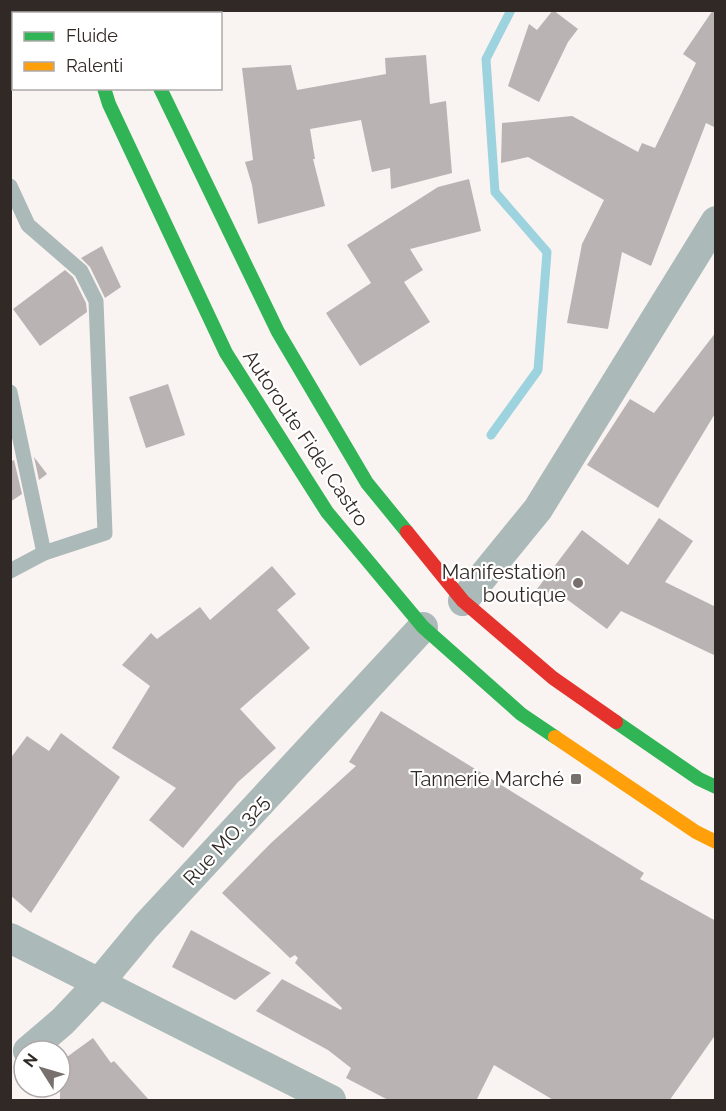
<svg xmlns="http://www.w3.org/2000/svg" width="726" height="1111" font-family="Raleway,sans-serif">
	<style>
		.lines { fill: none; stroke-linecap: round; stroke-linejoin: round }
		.stream { stroke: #9dd3de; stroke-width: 9 }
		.building { fill: #b9b3b4 }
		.lane { stroke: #abb9b8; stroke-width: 15 }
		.street { stroke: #abb9b8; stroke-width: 30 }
		.fast { stroke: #30b455; stroke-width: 14 }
		.slow { stroke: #ff9f0a; stroke-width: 14 }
		.jam { stroke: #e5322d; stroke-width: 14 }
		.poi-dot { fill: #77706d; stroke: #fff; stroke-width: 2 }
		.labels { text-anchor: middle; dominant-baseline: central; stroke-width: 4.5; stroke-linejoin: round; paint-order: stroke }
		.street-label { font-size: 20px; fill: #312925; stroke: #fff }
		.poi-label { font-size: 20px; fill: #312925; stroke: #fff; text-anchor: end }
	</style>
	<rect width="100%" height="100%" fill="#f9f4f2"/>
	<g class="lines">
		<path class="stream" d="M491,435L538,370L547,252L495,192L486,59L511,10"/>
	</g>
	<g class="building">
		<path d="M553,10L578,29L568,42L539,102L508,86L529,24L537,30Z"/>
		<path d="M713,10H716V128L706,123L651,266L622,252L608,329L567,323L582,244L604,200L528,157L501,163L502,123L572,116L638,152L642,143L655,148L696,63L683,54Z"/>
		<path d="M426,55L430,104L446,101L452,173L391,189L390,168L372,172L361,120L310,129L315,159H313L325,206L258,224L252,185L245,162L253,160L242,68L291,65L297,90L386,74L385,58Z"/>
		<path d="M469,179L481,231L410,249L423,270L404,282L430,322L360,366L326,313L371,283L347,245L438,187Z"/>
		<path d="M102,246L121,287L105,298L90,267L81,258Z"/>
		<path d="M65,270L73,277L86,303L87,312L40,346L13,309Z"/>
		<path d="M716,332V412L658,508L587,465L630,399L654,413Z"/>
		<path d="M168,384L185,435L146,448L129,397Z"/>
		<path d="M34,457L47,474L39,480Z"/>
		<path d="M14,460L22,494L10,502V462Z"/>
		<path d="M659,518L693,541L665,582L716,607V656L621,611L607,629L557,592L534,593L582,530L628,565Z"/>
		<path d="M272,566L296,594L277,610L310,648L240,709L276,748L238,782L183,848L149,820L176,788L112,748L150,686L122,665L151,633L157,639L200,607L210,620Z"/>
		<path d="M381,711L644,873L640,879L716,921V1034L669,1101H555L494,1065L476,1101H390L346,1078L351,1068L328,1050L256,1011L282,979L341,1010L342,1008L295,963L298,958L295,955L290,958L222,893L271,843L356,766L349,762Z"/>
		<path d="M61,733L120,777L31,913L10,895V759L27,736L49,751Z"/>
		<path d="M191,930L271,973L235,1000L172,967Z"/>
		<path d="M93,1038L111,1063L114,1061L150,1101H60V1062Z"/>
	</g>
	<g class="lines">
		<g class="lane">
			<path d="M10,186L28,225L81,271L96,301L105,533L44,553"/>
			<path d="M10,392L44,553L10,571"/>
		</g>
		<g class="street">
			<path d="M463,601L538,509L716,221"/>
			<path d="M10,938L331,1100"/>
			<path d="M28,1051L63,1021L98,984L146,926L423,627"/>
		</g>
		<g class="fast">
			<path d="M141,10L142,14"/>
			<path d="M104,88L109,104L226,353L327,512L423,627L521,714L555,737"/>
			<path d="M160,88L278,332L367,483L407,532"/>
			<path d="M616,722L699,779L716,787"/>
		</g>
		<g class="slow">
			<path d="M77,10L78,14"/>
			<path d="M555,737L696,832L716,842"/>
		</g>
		<path class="jam" d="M407,532L463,601L553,678L616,722"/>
	</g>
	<g class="poi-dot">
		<circle cx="578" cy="583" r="6"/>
		<rect x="570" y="773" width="12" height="12" rx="3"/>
	</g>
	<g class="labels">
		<g class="street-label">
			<text transform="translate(306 438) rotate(56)">Autoroute Fidel Castro</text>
			<text transform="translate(226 840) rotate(-47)">Rue MO. 325</text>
		</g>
		<g class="poi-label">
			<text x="566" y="572">Manifestation<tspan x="566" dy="23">boutique</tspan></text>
			<text x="564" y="779">Tannerie Marché</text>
		</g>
	</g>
	<rect width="726" height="1111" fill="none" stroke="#312925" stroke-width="24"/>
	<rect x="12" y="12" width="210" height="78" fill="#ffffff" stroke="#ada9a8" stroke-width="1.5"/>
	<rect x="24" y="32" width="30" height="9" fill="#30b455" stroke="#ada9a8" stroke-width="1.5"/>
	<text x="66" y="42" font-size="18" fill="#312925">Fluide</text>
	<rect x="24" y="62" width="30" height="9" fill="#ff9f0a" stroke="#ada9a8" stroke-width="1.5"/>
	<text x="66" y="72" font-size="18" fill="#312925">Ralenti</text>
	<g transform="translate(42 1069) rotate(307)"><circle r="28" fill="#ffffff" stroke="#ada9a8" stroke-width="1.5"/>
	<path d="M0-4.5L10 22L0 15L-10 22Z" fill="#77706d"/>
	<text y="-9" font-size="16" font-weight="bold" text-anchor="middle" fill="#312925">N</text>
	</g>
</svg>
